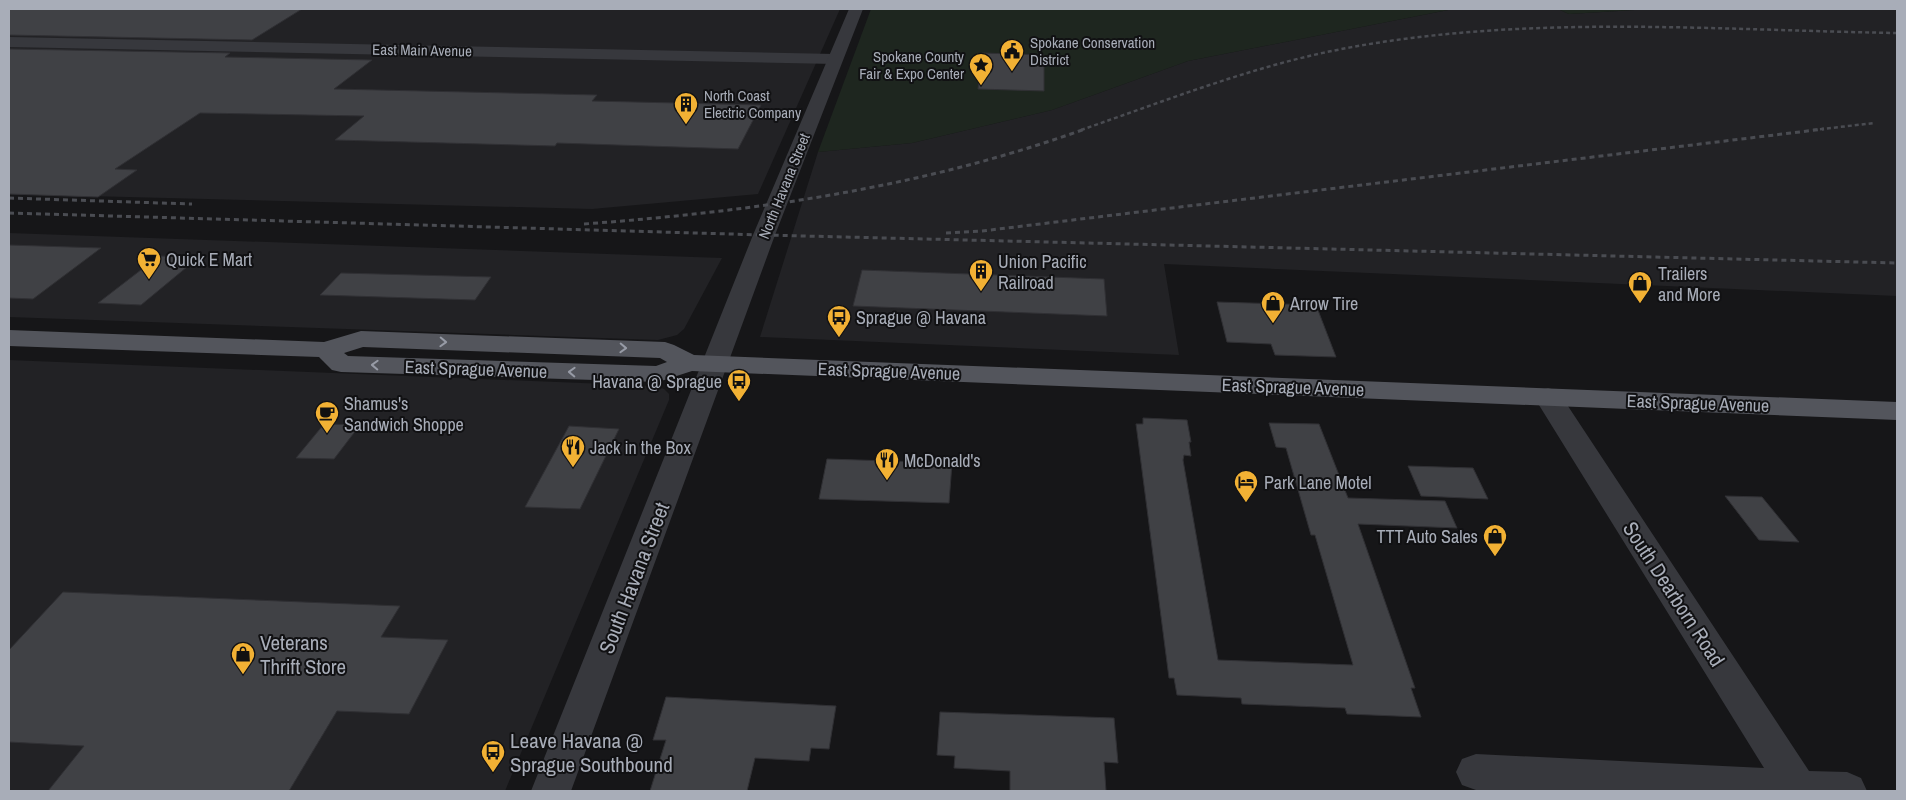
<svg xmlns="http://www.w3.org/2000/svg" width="1906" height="800" font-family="'Archivo Narrow',sans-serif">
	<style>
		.built { fill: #222225 }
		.green { fill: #1e261f }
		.building { fill: #404145; stroke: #303034 }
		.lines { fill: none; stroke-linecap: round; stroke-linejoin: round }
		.minor { fill: #37383d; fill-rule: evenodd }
		.tertiary { fill: #37383d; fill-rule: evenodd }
		.primary { fill: #53555c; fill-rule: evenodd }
		.rail-far1 { stroke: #4a4c52; stroke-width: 2.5; stroke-dasharray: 4 3; stroke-linecap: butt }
		.rail { stroke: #4a4c52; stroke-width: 3; stroke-dasharray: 5 4; stroke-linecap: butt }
		.oneway { stroke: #979ba6 }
		.labels { text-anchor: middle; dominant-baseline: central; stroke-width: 4; stroke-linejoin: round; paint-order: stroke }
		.far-poi-label { font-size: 15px; fill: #a8adb8; stroke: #111113; text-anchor: start }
		.far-street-label { font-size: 15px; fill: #a8adb8; stroke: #111113 }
		.poi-label { font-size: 18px; fill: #a8adb8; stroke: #111113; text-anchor: start }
		.street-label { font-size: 18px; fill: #a8adb8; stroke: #111113 }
		.near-street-label { font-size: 21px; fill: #a8adb8; stroke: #111113 }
		.near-poi-label { font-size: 21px; fill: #a8adb8; stroke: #111113; text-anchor: start }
	</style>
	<rect width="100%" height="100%" fill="#161618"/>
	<g class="built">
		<path d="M9,9H840L758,194L592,209L9,194Z"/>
		<path d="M1453,9H1558L1569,14L1650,9H1897V296L1164,264L1179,355L760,337L818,152L912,143L1052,110L1188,61Z"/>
		<path d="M9,233L722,258L684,329L677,335L658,340L9,317Z"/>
		<path d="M9,360L655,386L664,389L669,394V400L505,791H9Z"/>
	</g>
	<g class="green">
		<path d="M871,9H1453L1188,61L1052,110L912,143L818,152Z"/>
		<path d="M1558,9H1650L1569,14Z"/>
	</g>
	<g class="building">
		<path d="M9,9H302L252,40L9,35Z"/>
		<path d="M9,49L230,53L225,57L372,60L334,89L597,95L592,101L761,105L738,149L557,143L555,146L335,140L364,116L200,113L115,169L137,170L98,197L9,194Z"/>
		<path d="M982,53L1044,55V91L978,89Z"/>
		<path d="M9,245L101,248L33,299L9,298Z"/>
		<path d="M159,256L199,257L141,305L98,303Z"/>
		<path d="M862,270L1104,279L1107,316L853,306Z"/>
		<path d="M341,273L491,277L475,300L320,295Z"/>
		<path d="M1217,302L1316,305L1336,357L1275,355L1271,344L1227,342Z"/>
		<path d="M1143,418L1187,420L1191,442H1189L1191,456L1184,455L1183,460L1218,660L1353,665L1315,535H1311L1286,448L1276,447L1269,423L1319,424L1348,498L1445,501L1457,528L1358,524L1415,688H1411L1421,717L1347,714L1345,708L1242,704L1241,698L1177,695L1174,678H1169L1136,424H1143Z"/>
		<path d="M324,424L360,425L334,459L296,458Z"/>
		<path d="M569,426L619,429L580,509L525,507Z"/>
		<path d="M827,459L952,463L949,503L819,499Z"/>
		<path d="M1408,466L1473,468L1488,499L1421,496Z"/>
		<path d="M1725,496L1762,497L1799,542L1759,540Z"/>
		<path d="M63,592L400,606L381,637L448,640L409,714L337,711L289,791H48L84,746L9,742V650Z"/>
		<path d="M666,697L836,706L829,749L811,748L809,761L755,758L747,791H650L666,740H653Z"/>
		<path d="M940,712L1114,718L1118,763L1104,762L1106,791H1010V771L954,768L955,756L937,755Z"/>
	</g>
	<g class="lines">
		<g class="minor">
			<path d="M9,37L835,54L841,56L843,59L841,62L835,64L9,47Z"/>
			<path d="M1548,388L1558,391L1809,771L1847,772L1861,778L1867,791H1499L1476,790L1462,785L1456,772L1462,759L1476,754L1764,768L1534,397L1538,391Z"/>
		</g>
		<path class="tertiary" d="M849,9H863L775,235L571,791H531L753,235Z"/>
		<path class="primary" d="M9,330L324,342L361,331L665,342L674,345L694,355L1897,402V420L692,371L658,382L341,372L332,370L319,357L9,346ZM363,347L660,358L667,362L656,366L348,356L344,353Z"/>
		<g class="rail-far1">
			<path d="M1081,130C1162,102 1243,70 1327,52C1513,13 1708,30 1897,33"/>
			<path d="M1813,130L1875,123"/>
		</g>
		<g class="rail">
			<path d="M9,198L192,204"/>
			<path d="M9,213L764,235L1897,263"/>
			<path d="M584,224C758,211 920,188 1085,129"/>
			<path d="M946,233L982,231L1824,129"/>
		</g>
	</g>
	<defs><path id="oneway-chevron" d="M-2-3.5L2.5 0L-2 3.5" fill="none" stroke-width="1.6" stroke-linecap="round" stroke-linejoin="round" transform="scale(1.25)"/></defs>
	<g class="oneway">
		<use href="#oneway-chevron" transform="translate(443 342) rotate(2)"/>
		<use href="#oneway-chevron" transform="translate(623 348) rotate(2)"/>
		<use href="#oneway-chevron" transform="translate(375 365) rotate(-178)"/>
		<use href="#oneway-chevron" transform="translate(572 372) rotate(-178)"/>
	</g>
	<defs>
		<g id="civic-pin" transform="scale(1.25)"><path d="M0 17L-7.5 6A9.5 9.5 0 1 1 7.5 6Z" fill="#f2b134" stroke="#111113"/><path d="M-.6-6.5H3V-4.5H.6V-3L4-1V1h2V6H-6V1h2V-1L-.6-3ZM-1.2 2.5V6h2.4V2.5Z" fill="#111"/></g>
		<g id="sight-pin" transform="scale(1.25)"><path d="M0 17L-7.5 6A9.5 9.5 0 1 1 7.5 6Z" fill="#f2b134" stroke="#111113"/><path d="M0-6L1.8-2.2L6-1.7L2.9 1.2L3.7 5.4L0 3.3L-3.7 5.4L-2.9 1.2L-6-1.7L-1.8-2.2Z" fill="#111"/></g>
		<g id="building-pin" transform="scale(1.25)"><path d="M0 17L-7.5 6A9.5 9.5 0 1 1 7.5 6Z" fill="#f2b134" stroke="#111113"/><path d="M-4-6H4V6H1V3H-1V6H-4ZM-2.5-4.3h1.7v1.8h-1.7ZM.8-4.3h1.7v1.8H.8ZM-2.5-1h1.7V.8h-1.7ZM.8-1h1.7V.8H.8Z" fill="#111"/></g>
		<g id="supermarket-pin" transform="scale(1.25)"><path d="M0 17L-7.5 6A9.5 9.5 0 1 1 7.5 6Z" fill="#f2b134" stroke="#111113"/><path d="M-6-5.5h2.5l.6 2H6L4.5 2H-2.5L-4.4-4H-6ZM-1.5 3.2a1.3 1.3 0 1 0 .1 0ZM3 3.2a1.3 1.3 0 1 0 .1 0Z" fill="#111"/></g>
		<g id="shop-pin" transform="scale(1.25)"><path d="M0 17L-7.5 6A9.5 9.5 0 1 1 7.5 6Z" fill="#f2b134" stroke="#111113"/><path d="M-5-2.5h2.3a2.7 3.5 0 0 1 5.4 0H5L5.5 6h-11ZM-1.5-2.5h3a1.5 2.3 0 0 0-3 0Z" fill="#111"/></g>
		<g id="bus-pin" transform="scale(1.25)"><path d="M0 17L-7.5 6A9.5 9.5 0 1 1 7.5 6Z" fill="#f2b134" stroke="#111113"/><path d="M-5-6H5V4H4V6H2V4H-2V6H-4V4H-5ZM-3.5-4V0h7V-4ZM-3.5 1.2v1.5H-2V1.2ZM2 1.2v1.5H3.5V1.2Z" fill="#111"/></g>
		<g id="cafe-pin" transform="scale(1.25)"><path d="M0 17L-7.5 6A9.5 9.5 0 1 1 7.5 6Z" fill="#f2b134" stroke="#111113"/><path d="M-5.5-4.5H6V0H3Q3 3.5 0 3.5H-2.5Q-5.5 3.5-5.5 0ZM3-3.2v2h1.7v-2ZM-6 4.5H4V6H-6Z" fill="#111"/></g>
		<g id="restaurant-pin" transform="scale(1.25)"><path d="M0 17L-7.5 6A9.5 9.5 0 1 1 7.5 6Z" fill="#f2b134" stroke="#111113"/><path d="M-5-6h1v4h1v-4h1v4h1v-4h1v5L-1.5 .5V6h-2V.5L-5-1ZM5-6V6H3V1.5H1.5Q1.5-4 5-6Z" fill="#111"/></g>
		<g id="hotel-pin" transform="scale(1.25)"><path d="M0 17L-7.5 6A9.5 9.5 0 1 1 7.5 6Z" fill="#f2b134" stroke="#111113"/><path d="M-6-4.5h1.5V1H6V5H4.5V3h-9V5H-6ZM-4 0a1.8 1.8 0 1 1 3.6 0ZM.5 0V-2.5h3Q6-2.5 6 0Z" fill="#111"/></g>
	</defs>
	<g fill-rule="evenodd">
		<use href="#civic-pin" x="1012" y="51"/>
		<use href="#sight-pin" x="981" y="65"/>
		<use href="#building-pin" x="686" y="104"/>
		<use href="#supermarket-pin" x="149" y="259"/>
		<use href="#building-pin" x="981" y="271"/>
		<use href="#shop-pin" x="1640" y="283"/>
		<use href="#shop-pin" x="1273" y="303"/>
		<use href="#bus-pin" x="839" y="317"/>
		<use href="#bus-pin" x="739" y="381"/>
		<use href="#cafe-pin" x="327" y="413"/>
		<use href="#restaurant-pin" x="573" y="447"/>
		<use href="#restaurant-pin" x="887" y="460"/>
		<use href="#hotel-pin" x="1246" y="482"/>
		<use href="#shop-pin" x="1495" y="536"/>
		<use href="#shop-pin" x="243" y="654"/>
		<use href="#bus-pin" x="493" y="752"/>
	</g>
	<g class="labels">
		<g class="far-poi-label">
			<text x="1030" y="42">Spokane Conservation<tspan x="1030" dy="17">District</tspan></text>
			<text x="964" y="56" text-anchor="end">Spokane County<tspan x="964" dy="17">Fair &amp; Expo Center</tspan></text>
			<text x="704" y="95">North Coast<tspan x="704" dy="17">Electric Company</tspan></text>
		</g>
		<g class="far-street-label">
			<text transform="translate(422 50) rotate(1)">East Main Avenue</text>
			<text transform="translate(784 186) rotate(-68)">North Havana Street</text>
		</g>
		<g class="poi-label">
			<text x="166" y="259">Quick E Mart</text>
			<text x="998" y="261">Union Pacific<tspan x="998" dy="21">Railroad</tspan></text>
			<text x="1658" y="273">Trailers<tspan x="1658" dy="21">and More</tspan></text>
			<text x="1290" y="303">Arrow Tire</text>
			<text x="856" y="317">Sprague @ Havana</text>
			<text x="722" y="381" text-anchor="end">Havana @ Sprague</text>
			<text x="344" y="403">Shamus's<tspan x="344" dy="21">Sandwich Shoppe</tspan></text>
			<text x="590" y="447">Jack in the Box</text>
			<text x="904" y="460">McDonald's</text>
			<text x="1264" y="482">Park Lane Motel</text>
			<text x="1478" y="536" text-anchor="end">TTT Auto Sales</text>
		</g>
		<g class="street-label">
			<text transform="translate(476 369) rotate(2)">East Sprague Avenue</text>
			<text transform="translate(889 371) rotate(2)">East Sprague Avenue</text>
			<text transform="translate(1293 387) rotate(2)">East Sprague Avenue</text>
			<text transform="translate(1698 403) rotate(2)">East Sprague Avenue</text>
		</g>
		<g class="near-street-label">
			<text transform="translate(634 578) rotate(-69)">South Havana Street</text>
			<text transform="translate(1674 594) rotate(57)">South Dearborn Road</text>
		</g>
		<g class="near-poi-label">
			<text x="260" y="642">Veterans<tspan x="260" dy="24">Thrift Store</tspan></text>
			<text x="510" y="740">Leave Havana @<tspan x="510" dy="24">Sprague Southbound</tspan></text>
		</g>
	</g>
	<rect width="1906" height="800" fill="none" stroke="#a8adb8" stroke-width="20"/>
</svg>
